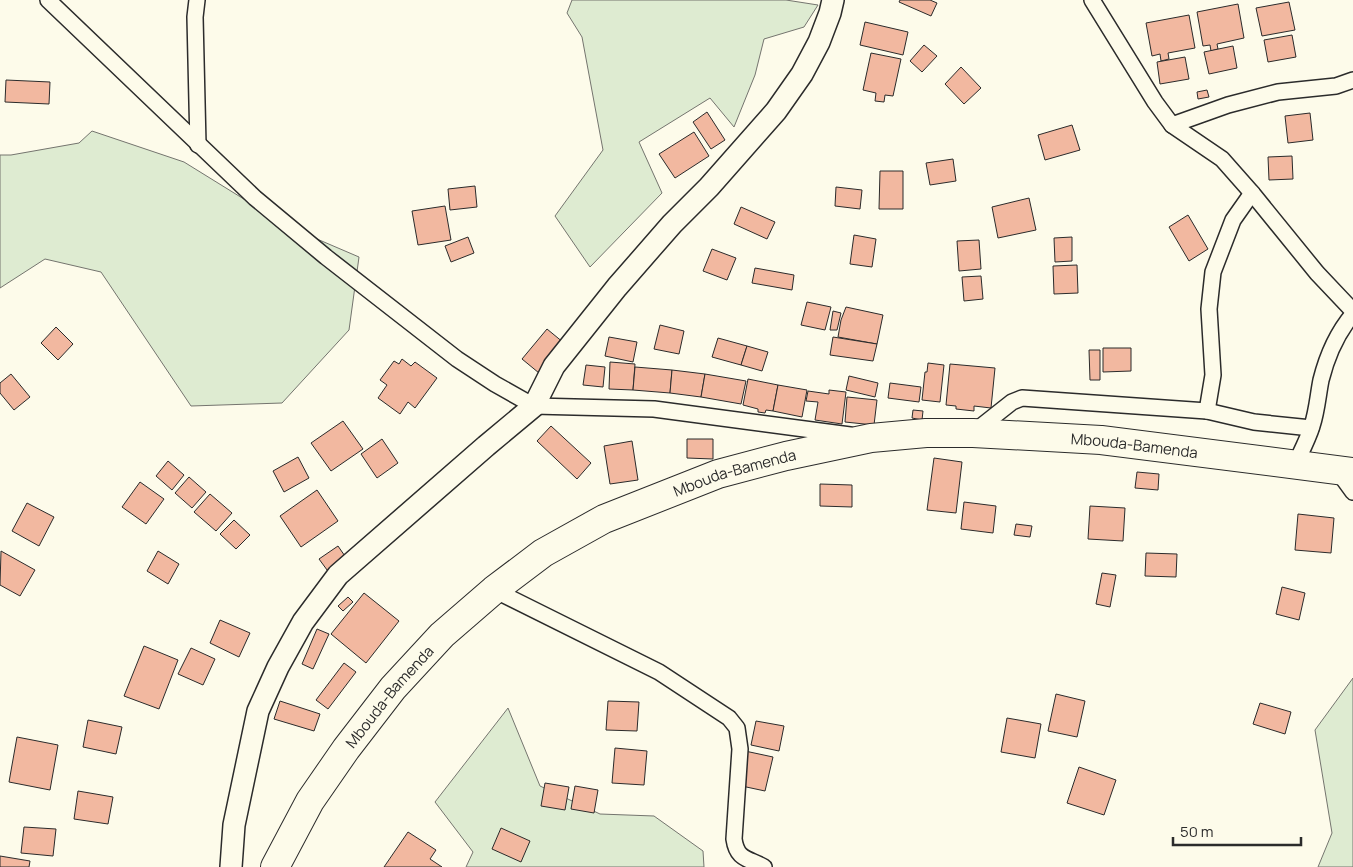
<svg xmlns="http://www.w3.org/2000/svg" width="1353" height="867" font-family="Manrope,sans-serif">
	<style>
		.green { fill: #deebd1; stroke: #74746e }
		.building { fill: #f2b8a0; stroke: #2b2b2b }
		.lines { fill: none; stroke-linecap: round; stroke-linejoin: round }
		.street-casing { stroke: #2b2b2b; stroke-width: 18 }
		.secondary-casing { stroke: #2b2b2b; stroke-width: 24 }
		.highway-casing { stroke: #2b2b2b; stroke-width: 30 }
		.street { stroke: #fdfbea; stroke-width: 15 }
		.secondary { stroke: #fdfbea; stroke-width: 21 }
		.highway { stroke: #fdfbea; stroke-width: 28 }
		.labels { text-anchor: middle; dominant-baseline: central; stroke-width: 4; stroke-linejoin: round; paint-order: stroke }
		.street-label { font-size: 15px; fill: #2b2b2b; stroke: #fdfbea }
	</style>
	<rect width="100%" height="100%" fill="#fdfbea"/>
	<g class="green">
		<path d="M572,0H786L818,5L804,27L764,39L755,75L734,127L710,98L639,142L662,193L590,267L555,216L603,150L582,37L567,13Z"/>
		<path d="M92,131L184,162L289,227L359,257L349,330L282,403L191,406L101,272L45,259L0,288V155H11L79,143Z"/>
		<path d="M1353,678V867H1318L1332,833L1315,730Z"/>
		<path d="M508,708L540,786L600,814L654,816L703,851L704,867H466L473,852L435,802Z"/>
	</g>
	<g class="building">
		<path d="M900,0H930L937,3L931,16L899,2Z"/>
		<path d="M1289,2L1295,30L1262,36L1256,8Z"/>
		<path d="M1238,4L1244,38L1217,44L1218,49L1211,51L1210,45L1203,46L1197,12Z"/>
		<path d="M1189,15L1195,48L1168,53L1169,59L1161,61L1160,54L1152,56L1146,23Z"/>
		<path d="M865,22L908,32L903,55L860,45Z"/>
		<path d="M1292,35L1296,57L1268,62L1264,40Z"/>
		<path d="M924,45L937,56L922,72L910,61Z"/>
		<path d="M1233,46L1237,68L1209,74L1204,52Z"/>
		<path d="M871,53L901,59L893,96L885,95L884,102L875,101L876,93L863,90Z"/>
		<path d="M1185,57L1189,79L1160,84L1157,62Z"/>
		<path d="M961,67L981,88L964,104L945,84Z"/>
		<path d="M6,80L50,82L49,104L5,102Z"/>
		<path d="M1207,90L1209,97L1198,99L1197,92Z"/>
		<path d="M707,112L725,140L711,149L693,122Z"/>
		<path d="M1310,113L1313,140L1288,143L1285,116Z"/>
		<path d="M1072,125L1080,150L1045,160L1038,135Z"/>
		<path d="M694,132L709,156L675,178L659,154Z"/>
		<path d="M1292,156L1293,179L1269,180L1268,157Z"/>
		<path d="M953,159L956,181L930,185L926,163Z"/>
		<path d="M880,171H903V209H879Z"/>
		<path d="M475,186L477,207L450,210L448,189Z"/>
		<path d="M836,187L862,190L860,209L835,206Z"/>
		<path d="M1029,198L1036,230L998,238L992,207Z"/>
		<path d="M445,206L451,240L418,245L412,211Z"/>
		<path d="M741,207L775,222L767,239L734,224Z"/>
		<path d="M1188,215L1208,249L1189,261L1169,227Z"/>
		<path d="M854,235L876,239L872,267L850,264Z"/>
		<path d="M468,237L474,253L451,262L445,246Z"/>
		<path d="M1072,237V261L1055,262L1054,238Z"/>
		<path d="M979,240L981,269L959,271L957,241Z"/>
		<path d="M712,249L736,258L727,280L703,271Z"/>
		<path d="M1077,265L1078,293L1054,294L1053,266Z"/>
		<path d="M755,268L794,275L792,290L752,283Z"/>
		<path d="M981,276L983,299L964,301L962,277Z"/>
		<path d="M807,302L831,307L825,330L801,325Z"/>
		<path d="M846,307L883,315L877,344L838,337L841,320Z"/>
		<path d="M833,311L841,313L837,330H830Z"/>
		<path d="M660,325L684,331L679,354L654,349Z"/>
		<path d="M56,327L73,344L58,360L41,343Z"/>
		<path d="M547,329L564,343L539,373L522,359Z"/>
		<path d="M609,337L637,342L633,362L605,356Z"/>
		<path d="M833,337L877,344L873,361L830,355Z"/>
		<path d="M718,338L747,346L741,365L712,357Z"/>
		<path d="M747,346L768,352L762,371L741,365Z"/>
		<path d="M1103,348H1131V371L1103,372Z"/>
		<path d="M1089,350H1100V380H1090Z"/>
		<path d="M402,359L411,366L415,362L437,378L415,408L408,402L400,414L378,398L387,385L380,380L394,361L399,364Z"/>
		<path d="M610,362L635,364L633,390L609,389Z"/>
		<path d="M928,363L944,365L940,402L922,400L925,372H927Z"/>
		<path d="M950,364L995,368L991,408L974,406V411L956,409V406L946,405Z"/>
		<path d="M586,365L605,367L603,387L583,385Z"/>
		<path d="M635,367L672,370L670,393L633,390Z"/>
		<path d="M672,370L705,374L701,397L670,393Z"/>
		<path d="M11,374L30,397L14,410L0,393V383Z"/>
		<path d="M705,374L746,381L741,404L701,397Z"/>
		<path d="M849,376L878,383L875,397L846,390Z"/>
		<path d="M748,379L778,385L773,411L766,410L765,413L758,412V409L743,405Z"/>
		<path d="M890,383L921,387L919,402L888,398Z"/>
		<path d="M778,385L807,390L802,417L773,411Z"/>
		<path d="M829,390L846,392L842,424L815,420L818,402L806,401L808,391L829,394Z"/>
		<path d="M847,397L877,400L874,425L845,422Z"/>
		<path d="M913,410L923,411L922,420L912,418Z"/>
		<path d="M343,421L363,449L331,471L311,443Z"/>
		<path d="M551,426L591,463L577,479L537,441Z"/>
		<path d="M382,439L398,463L377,478L361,454Z"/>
		<path d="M687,439H713V459L687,458Z"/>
		<path d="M632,441L638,480L610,484L604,446Z"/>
		<path d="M298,457L309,478L284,492L273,471Z"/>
		<path d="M934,458L962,462L956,513L927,510Z"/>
		<path d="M168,461L184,475L172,490L156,476Z"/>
		<path d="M1137,472L1159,474L1158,490L1135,488Z"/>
		<path d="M189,477L206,492L192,508L175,493Z"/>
		<path d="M140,482L164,499L146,524L122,507Z"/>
		<path d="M820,484L852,485V507L820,506Z"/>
		<path d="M317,490L338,521L301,547L280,516Z"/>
		<path d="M210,494L232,513L216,531L194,512Z"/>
		<path d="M964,502L996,506L993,533L961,529Z"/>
		<path d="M27,503L54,517L39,546L12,531Z"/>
		<path d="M1090,506L1125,508L1123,541L1088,539Z"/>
		<path d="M1298,514L1334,518L1331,553L1295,550Z"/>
		<path d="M234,520L250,535L236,549L220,534Z"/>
		<path d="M1016,524L1032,526L1030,537L1014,535Z"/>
		<path d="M338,546L349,562L330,574L319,559Z"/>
		<path d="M1,551L35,570L20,596L0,585Z"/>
		<path d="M158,551L179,564L168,584L147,571Z"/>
		<path d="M1146,553L1177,554L1176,577L1145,576Z"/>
		<path d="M1102,573L1116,575L1110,607L1096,604Z"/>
		<path d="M1282,587L1305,593L1299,620L1276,614Z"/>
		<path d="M364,593L399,621L366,663L331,634Z"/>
		<path d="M348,597L353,602L343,611L338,606Z"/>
		<path d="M220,620L250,633L239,657L210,643Z"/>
		<path d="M317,629L329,634L313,669L302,664Z"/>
		<path d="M144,646L178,660L159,709L124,696Z"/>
		<path d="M191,648L215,659L203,685L178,674Z"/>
		<path d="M344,663L356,672L328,709L316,700Z"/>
		<path d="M1056,694L1085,701L1077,737L1048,731Z"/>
		<path d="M280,701L320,714L314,731L274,719Z"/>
		<path d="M608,701L639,702L637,731L606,730Z"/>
		<path d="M1260,703L1291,712L1285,734L1253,724Z"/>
		<path d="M1007,718L1041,724L1035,758L1001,752Z"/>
		<path d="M88,720L122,727L116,754L83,747Z"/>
		<path d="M756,721L784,726L779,751L751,745Z"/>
		<path d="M17,737L58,745L50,790L9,782Z"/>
		<path d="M615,748L647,751L644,785L612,783Z"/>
		<path d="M745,751L773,757L765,791L737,785Z"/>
		<path d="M1079,767L1116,780L1104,815L1067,803Z"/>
		<path d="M545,783L569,787L565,810L541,806Z"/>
		<path d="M575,786L598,790L594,813L571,809Z"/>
		<path d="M78,791L113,797L108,824L74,819Z"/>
		<path d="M24,827L56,829L53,856L21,853Z"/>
		<path d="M501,828L530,841L521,862L492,849Z"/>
		<path d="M408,832L436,850L430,859L442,867H384Z"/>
		<path d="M0,856L30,861L29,867H0Z"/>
	</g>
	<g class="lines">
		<g class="street-casing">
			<g id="street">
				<path d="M48,0L255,198L326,257L457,359L495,384L534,406L654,409L850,435"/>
				<path d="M197,0L195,17L198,145"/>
				<path d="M1092,0L1155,102L1172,125L1222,159L1252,193L1317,273L1353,311"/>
				<path d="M1172,125L1228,105L1278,92L1336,86L1353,80"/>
				<path d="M1207,411L1213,375L1209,309L1213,272L1233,220L1252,193"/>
				<path d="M974,432L1012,402L1022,398L1207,411L1254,422L1311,428"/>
				<path d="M1295,465C1301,452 1308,439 1312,426C1317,411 1318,395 1321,380C1327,356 1337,333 1353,314"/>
				<path d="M1337,470L1353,492"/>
				<path d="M494,590L659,672L729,718L737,728L740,749L734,839C737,860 748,858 764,867"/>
			</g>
		</g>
		<g class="secondary-casing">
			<path id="secondary" d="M231,867L234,825L258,711L278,667L303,622L338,575L486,446L534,406L554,366L617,287L672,224L709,187L776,111L802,74L819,42L830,13L833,0"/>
		</g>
		<g class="highway-casing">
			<g id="highway">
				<path id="s1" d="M275,867L310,801L346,749L393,688L442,635L494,590L543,553L604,519L718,474L786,456L871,438L926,433H973L1101,440L1353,472"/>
			</g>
		</g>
		<use href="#street" class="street"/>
		<use href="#secondary" class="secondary"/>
		<use href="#highway" class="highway"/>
	</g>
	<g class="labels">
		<g class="street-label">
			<text stroke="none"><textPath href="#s1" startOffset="1031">Mbouda-Bamenda</textPath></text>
			<text stroke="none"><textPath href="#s1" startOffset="626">Mbouda-Bamenda</textPath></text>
			<text stroke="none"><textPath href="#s1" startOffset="206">Mbouda-Bamenda</textPath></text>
		</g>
	</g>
	<path d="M1173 837v8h128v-8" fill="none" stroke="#2b2b2b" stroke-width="2.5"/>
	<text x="1180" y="837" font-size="15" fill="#2b2b2b" stroke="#fdfbea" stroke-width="4" paint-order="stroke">50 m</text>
</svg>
